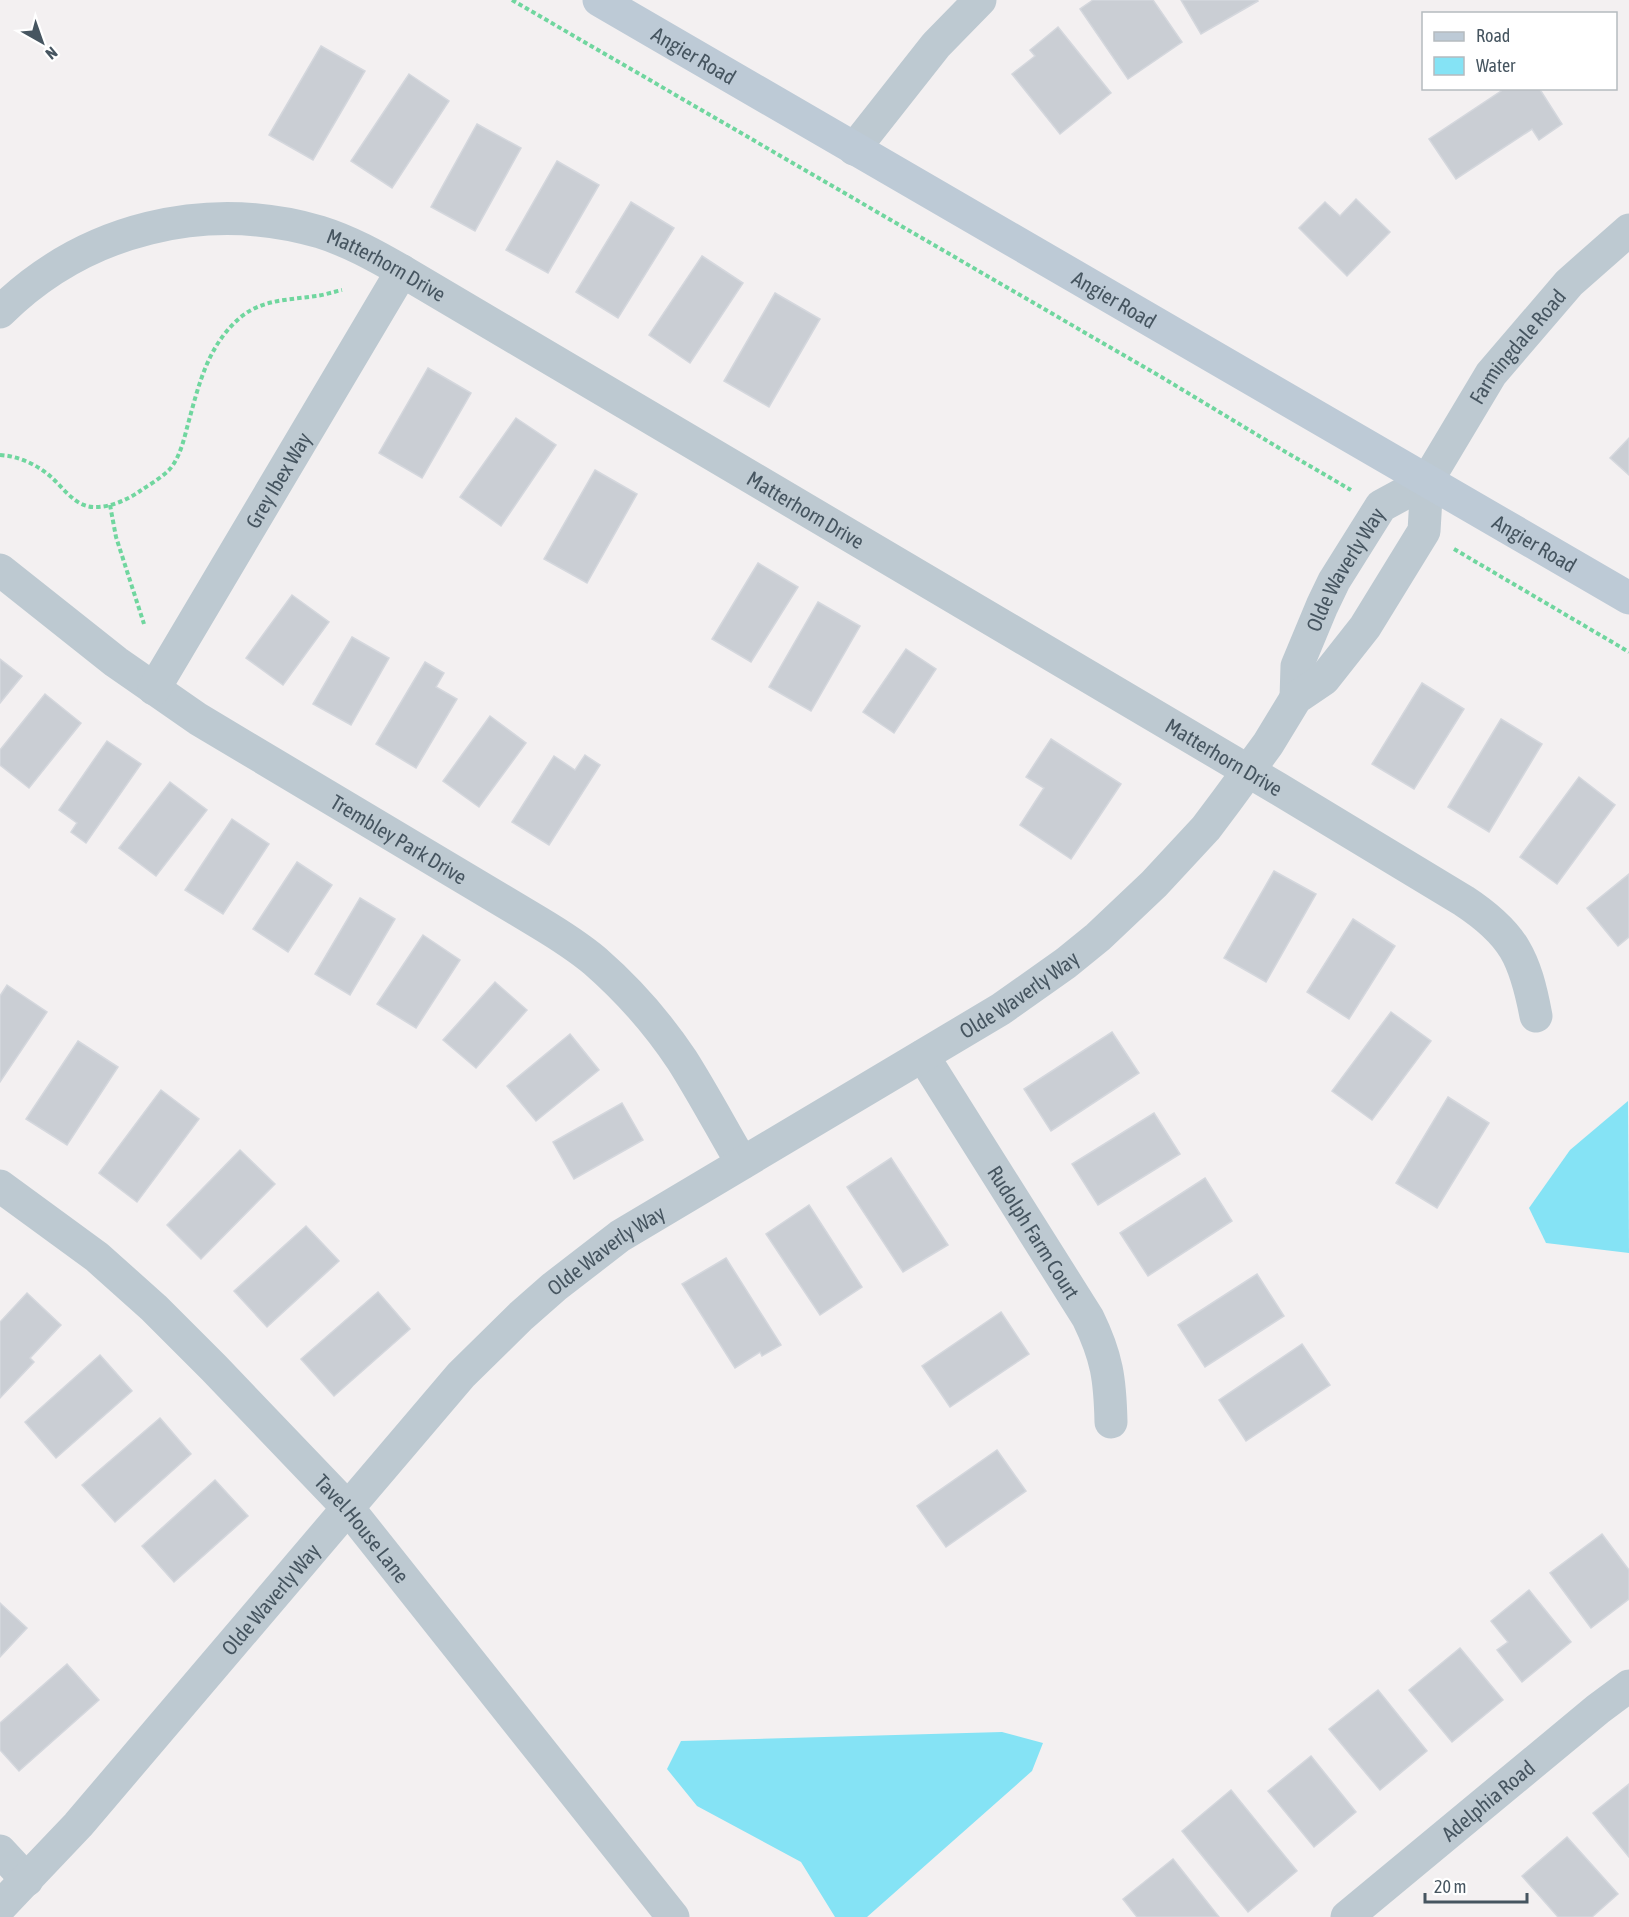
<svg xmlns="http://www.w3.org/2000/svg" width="1629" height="1917" font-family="'Asap Condensed',sans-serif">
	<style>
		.water { fill: #85e3f5 }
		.building { fill: #caced4; stroke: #d4d7dd; stroke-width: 1.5 }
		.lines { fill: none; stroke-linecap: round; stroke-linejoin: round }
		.path { stroke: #70d69f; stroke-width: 4; stroke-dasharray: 4.5 3; stroke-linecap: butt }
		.street { stroke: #bdc9d1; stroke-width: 33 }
		.secondary { stroke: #bdcad6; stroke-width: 33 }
		.labels { text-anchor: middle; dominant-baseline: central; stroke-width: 5; stroke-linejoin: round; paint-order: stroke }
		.street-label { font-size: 21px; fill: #465560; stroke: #fff }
	</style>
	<rect width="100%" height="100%" fill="#f3f0f1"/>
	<g class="water">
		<path d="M1628,1101L1629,1253L1546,1243L1529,1208L1570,1150Z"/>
		<path d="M1002,1732L1043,1743L1032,1771L867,1917H835L801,1862L697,1806L667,1769L681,1741Z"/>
	</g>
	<g class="building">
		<path d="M1093,0H1153L1182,42L1128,79L1080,9Z"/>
		<path d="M1181,0H1257L1258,1L1201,34Z"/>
		<path d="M1058,27L1111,93L1060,134L1012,74L1035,56L1030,50Z"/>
		<path d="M321,46L365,71L313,160L269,135Z"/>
		<path d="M409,74L449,101L392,188L351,161Z"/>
		<path d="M1499,88H1539L1562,124L1539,140L1532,129L1456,179L1429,139L1501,91Z"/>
		<path d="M477,124L521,148L475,231L431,207Z"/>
		<path d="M557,161L599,185L548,273L506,250Z"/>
		<path d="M1356,199L1390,232L1347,276L1299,228L1325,202L1340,216Z"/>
		<path d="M631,202L674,228L618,318L576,292Z"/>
		<path d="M702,256L743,283L690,363L649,335Z"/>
		<path d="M775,293L820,319L769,407L724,381Z"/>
		<path d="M428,368L471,393L422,478L379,453Z"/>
		<path d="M516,418L556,445L501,526L460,497Z"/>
		<path d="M1629,438V475L1610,458Z"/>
		<path d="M595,470L637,494L587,583L544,559Z"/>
		<path d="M758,563L798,587L751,662L712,639Z"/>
		<path d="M292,595L329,622L283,685L246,658Z"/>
		<path d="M818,602L860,626L811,711L769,687Z"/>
		<path d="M352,637L389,658L351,725L313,704Z"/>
		<path d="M906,649L936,669L894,733L863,712Z"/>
		<path d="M0,659L22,676L0,703Z"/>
		<path d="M425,662L444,673L436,687L457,699L416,768L376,744Z"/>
		<path d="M1422,683L1464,709L1414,789L1372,764Z"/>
		<path d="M45,694L81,723L29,788L0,765V750Z"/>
		<path d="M490,716L526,743L479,807L443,781Z"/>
		<path d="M1501,719L1542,744L1489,832L1448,807Z"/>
		<path d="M1051,739L1121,784L1071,859L1020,825L1044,788L1026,777Z"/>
		<path d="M107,741L141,764L86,843L71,832L77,823L59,810Z"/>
		<path d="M585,755L600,765L549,845L512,822L554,756L575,770Z"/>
		<path d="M1579,777L1615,805L1557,884L1520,857Z"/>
		<path d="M170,782L207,810L156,876L119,848Z"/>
		<path d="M232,819L269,844L223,914L185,890Z"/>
		<path d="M297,862L332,885L288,952L253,929Z"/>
		<path d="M1274,871L1316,894L1266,982L1224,958Z"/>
		<path d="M1629,874V937L1618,946L1587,908Z"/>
		<path d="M360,898L395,919L350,995L315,974Z"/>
		<path d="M1353,919L1395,946L1349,1019L1307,992Z"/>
		<path d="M423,935L460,960L416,1028L377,1004Z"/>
		<path d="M495,982L527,1010L476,1068L443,1040Z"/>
		<path d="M7,985L47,1012L0,1082V996Z"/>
		<path d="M1391,1012L1431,1041L1372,1120L1332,1091Z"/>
		<path d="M1112,1032L1139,1073L1051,1131L1024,1089Z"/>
		<path d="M570,1034L599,1070L536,1121L507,1086Z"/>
		<path d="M78,1041L118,1067L67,1145L26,1119Z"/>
		<path d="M161,1090L199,1119L137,1202L99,1173Z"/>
		<path d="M1448,1097L1489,1123L1437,1208L1396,1183Z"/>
		<path d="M622,1103L643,1140L574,1179L553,1142Z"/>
		<path d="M1154,1113L1180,1154L1098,1205L1072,1164Z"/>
		<path d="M240,1150L275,1184L201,1259L167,1225Z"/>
		<path d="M891,1158L948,1245L903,1272L847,1187Z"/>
		<path d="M1205,1178L1232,1221L1148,1276L1120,1233Z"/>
		<path d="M809,1205L862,1287L820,1315L766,1234Z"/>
		<path d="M306,1226L339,1261L267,1327L234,1291Z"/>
		<path d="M726,1258L781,1345L762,1356L760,1352L735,1368L682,1284Z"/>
		<path d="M1257,1274L1284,1316L1205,1367L1178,1325Z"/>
		<path d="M378,1292L410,1329L334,1396L301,1359Z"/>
		<path d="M27,1293L61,1325L30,1358L34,1362L0,1398V1322Z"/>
		<path d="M1001,1312L1029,1354L950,1407L922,1366Z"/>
		<path d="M1302,1344L1330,1385L1246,1441L1219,1400Z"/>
		<path d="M100,1355L132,1391L56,1458L25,1422Z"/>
		<path d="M160,1418L191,1454L115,1522L82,1485Z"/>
		<path d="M997,1450L1026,1491L946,1547L917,1506Z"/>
		<path d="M215,1480L248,1516L174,1582L142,1546Z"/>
		<path d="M1602,1534L1629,1570V1599L1591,1628L1550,1573Z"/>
		<path d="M1529,1590L1571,1642L1522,1682L1497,1650L1508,1642L1491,1621Z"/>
		<path d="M0,1603L27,1628L0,1657Z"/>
		<path d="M1460,1648L1503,1700L1452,1742L1409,1690Z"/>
		<path d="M67,1664L99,1700L19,1771L0,1750V1723Z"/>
		<path d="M1378,1690L1427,1751L1380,1790L1329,1729Z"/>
		<path d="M1311,1756L1356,1812L1314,1847L1268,1791Z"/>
		<path d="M1629,1784V1857L1593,1813Z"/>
		<path d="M1231,1790L1297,1871L1248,1912L1182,1831Z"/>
		<path d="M1567,1837L1618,1894L1592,1917H1558L1522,1876Z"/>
		<path d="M1173,1859L1219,1917H1137L1123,1899Z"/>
	</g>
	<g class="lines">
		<g class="path">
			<path d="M512,0L1163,378L1279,448L1351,490"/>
			<path d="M0,455C18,456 36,464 50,476C63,487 74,506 93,507C109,508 127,500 140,491C149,485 161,478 169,470C180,458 184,439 188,424C199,384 208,344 242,316C264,299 290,300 316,296C324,295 333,292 342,290"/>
			<path d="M110,505L116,537L144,624"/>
			<path d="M1454,549L1629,652"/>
		</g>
		<g class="street">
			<path d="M854,149L936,45L980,0"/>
			<path id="s1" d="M0,312C85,228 206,199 320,232C349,241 376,256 402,271L1277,788L1464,901C1514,934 1525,958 1536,1016"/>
			<path id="s2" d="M0,570L116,662L198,719L538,922C558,934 577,946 595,961C627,989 658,1024 682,1060C703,1093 722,1129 742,1163"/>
			<path id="s3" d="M154,689L402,271"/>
			<path id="s4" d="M1296,698L1297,666L1322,606L1334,581L1381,506L1427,481"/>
			<path id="s5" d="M923,1056L1088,1318C1107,1357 1110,1379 1111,1422"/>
			<path id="s6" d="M0,1186L97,1257L154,1308L214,1368L348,1508L673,1917"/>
			<path d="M0,1851L27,1880"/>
			<path id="s7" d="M0,1907L78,1825L461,1375L521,1316L554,1287L620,1236L1001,1009L1066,963L1098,937L1154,884L1206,828L1227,800L1268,744L1296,698L1324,679L1365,627L1424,531L1427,481L1491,374L1569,283L1629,230"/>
			<path id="s8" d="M1347,1917L1598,1709L1629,1686"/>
		</g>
		<path class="secondary" id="s9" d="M599,0L1629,598"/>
	</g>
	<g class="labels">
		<g class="street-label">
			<text stroke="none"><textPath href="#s9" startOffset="110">Angier Road</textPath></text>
			<text stroke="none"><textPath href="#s1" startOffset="420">Matterhorn Drive</textPath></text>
			<text stroke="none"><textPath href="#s9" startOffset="596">Angier Road</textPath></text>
			<text stroke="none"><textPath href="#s7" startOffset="2217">Farmingdale Road</textPath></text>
			<text stroke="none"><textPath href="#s3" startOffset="243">Grey Ibex Way</textPath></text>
			<text stroke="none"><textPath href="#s1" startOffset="906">Matterhorn Drive</textPath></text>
			<text stroke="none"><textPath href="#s9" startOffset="1082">Angier Road</textPath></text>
			<text stroke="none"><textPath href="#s4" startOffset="140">Olde Waverly Way</textPath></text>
			<text stroke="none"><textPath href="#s1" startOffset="1392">Matterhorn Drive</textPath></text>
			<text stroke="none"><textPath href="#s2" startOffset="482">Trembley Park Drive</textPath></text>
			<text stroke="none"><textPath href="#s7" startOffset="1382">Olde Waverly Way</textPath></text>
			<text stroke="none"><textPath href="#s5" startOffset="208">Rudolph Farm Court</textPath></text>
			<text stroke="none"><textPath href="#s7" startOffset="896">Olde Waverly Way</textPath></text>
			<text stroke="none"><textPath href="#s6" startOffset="500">Tavel House Lane</textPath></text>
			<text stroke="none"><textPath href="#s7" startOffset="410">Olde Waverly Way</textPath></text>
			<text stroke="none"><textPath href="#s8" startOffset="183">Adelphia Road</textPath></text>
		</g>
	</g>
	<rect x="1422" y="12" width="195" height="78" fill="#ffffff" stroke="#b5bbbf" stroke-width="1.5"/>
	<rect x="1434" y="32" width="30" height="9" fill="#bdcad6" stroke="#b5bbbf" stroke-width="1.5"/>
	<text x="1476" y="42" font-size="18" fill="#465560">Road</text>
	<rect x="1434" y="57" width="30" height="18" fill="#85e3f5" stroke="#b5bbbf" stroke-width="1.5"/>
	<text x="1476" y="72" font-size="18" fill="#465560">Water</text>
	<g transform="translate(42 42) rotate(140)" stroke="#ffffff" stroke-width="4.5" paint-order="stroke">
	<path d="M0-4.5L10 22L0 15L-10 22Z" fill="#465560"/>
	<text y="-9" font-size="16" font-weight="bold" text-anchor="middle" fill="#465560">N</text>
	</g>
	<path d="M1425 1893v9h102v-9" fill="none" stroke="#465560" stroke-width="3"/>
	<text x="1434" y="1893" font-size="18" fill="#465560" stroke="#ffffff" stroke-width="4.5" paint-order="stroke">20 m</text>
</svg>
